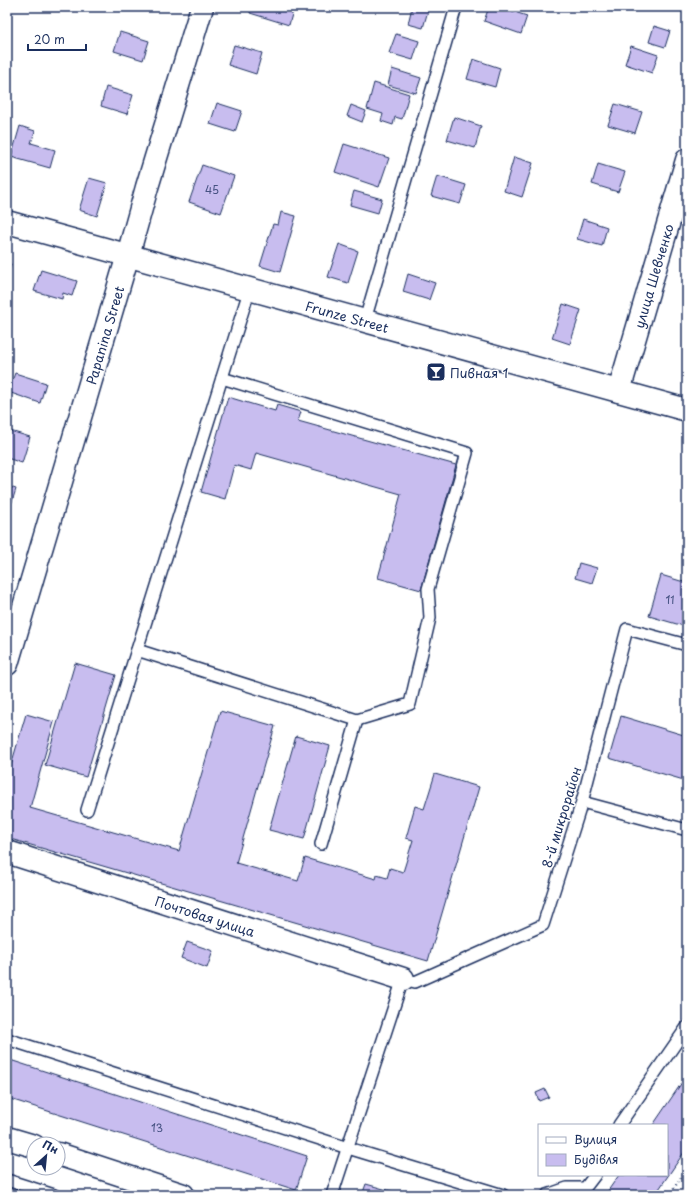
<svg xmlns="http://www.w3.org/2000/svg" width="694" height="1202" font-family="'Playpen Sans',sans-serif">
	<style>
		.building { fill: #c8bdef; stroke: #1b2f5e }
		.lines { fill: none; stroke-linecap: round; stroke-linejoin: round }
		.lane-casing { stroke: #1b2f5e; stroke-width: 14 }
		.street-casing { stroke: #1b2f5e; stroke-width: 25 }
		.path { stroke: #1b2f5e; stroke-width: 2.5; stroke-dasharray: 1 3; stroke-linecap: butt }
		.lane { stroke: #fff; stroke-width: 11 }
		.street { stroke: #fff; stroke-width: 22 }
		.labels { text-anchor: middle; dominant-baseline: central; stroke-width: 3; stroke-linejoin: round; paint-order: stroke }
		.number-label { font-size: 11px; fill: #465282 }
		.street-label { font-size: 13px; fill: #1b2f5e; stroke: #fff }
		.poi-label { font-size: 13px; fill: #1b2f5e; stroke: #fff; text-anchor: start }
	</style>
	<rect width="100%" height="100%" fill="#fff"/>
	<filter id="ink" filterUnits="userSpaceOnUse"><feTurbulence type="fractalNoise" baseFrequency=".025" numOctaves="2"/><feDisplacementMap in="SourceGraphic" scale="8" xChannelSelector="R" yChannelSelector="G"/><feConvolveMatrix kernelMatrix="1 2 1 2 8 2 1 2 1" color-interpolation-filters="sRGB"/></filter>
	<g filter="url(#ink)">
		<g class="building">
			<path d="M251,7H294L289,25L250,13Z"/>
			<path d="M412,7H429L423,28L408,24Z"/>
			<path d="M489,7H499L527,16L521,34L484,21Z"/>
			<path d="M654,26L670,31L665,47L649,42Z"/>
			<path d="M120,32L149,41L143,60L114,51Z"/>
			<path d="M396,34L419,41L413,60L389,53Z"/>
			<path d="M234,45L262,53L256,74L228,65Z"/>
			<path d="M631,46L658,55L652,73L625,64Z"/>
			<path d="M473,59L500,68L495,87L467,79Z"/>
			<path d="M392,69L421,78L416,93L388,85Z"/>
			<path d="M374,83L409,94L402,119L395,117L393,125L381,121L383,114L367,109Z"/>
			<path d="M106,87L133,95L127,114L101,106Z"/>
			<path d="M217,103L242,111L235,132L210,124Z"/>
			<path d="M615,104L642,112L635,133L608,125Z"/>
			<path d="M351,105L366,111L362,122L347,116Z"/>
			<path d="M454,117L481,126L475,148L447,140Z"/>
			<path d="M20,126L35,131L31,143L55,150L50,168L11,157Z"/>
			<path d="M344,144L389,158L379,187L335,172Z"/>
			<path d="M514,157L533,163L522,197L504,191Z"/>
			<path d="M598,164L625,172L618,192L592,184Z"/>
			<path d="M202,165L234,176L221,213L189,202Z"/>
			<path d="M437,176L466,185L460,204L431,196Z"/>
			<path d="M89,178L107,183L97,216L79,210Z"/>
			<path d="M354,191L382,199L378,213L350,205Z"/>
			<path d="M281,212L296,216L280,272L260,266L273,224L278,225Z"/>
			<path d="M583,219L607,227L602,246L577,239Z"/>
			<path d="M339,244L358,251L348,283L328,277Z"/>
			<path d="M7,263L11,264L7,279Z"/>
			<path d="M41,270L77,281L72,296L63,293L62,299L34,291Z"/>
			<path d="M408,274L435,283L429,300L403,292Z"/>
			<path d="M563,304L581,310L570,344L552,338Z"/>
			<path d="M15,373L46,383L40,403L8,392Z"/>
			<path d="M228,397L275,411L277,405L301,412L298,421L456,465L421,590L378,578L401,494L256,453L251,470L234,465L225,499L201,492Z"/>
			<path d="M7,430L30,437L22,463L7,458Z"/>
			<path d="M7,486L16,489L10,508L7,507Z"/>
			<path d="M579,563L597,568L592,583L575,578Z"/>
			<path d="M661,575L687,583V627L649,616Z"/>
			<path d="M75,663L116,675L86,777L45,765Z"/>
			<path d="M220,711L275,726L236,863L298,881L305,858L376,879L377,875L387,878L390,868L403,872L413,840L406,838L415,806L424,809L435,774L479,787L428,961L7,838V779L26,714L54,722L30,808L179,851Z"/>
			<path d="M621,716L687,736V781L609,758Z"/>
			<path d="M296,736L330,746L304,839L269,830Z"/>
			<path d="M187,942L213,951L207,968L181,958Z"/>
			<path d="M7,1059L307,1156L296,1190L7,1098Z"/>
			<path d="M687,1075V1148L655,1195H605L619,1175H667V1125H653Z"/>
			<path d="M545,1089L549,1097L539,1101L536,1093Z"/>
			<path d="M366,1184L405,1195H362Z"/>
		</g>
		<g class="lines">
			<g class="lane-casing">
				<g id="lane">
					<path d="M365,320L456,7"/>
					<path d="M137,650L357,720L410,704L430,618L428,589L467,453L222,378"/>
					<path d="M582,802L687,830"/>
					<path d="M87,810L250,288"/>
					<path d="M321,844L357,720"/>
					<path d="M7,1039L348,1148L503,1195"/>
					<path d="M619,1125L687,1027"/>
					<path d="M7,1180L54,1195"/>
					<path d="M332,1195L403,979L415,982L543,925L582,802L627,629L687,645"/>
					<path d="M547,1195L567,1188H585L595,1175"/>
				</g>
			</g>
			<g class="street-casing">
				<g id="street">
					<path id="s1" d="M7,222L687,410"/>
					<path id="s2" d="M619,391L687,160"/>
					<path id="s3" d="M7,664L128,255L147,187L202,7"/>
					<path id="s4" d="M7,852L403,979"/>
					<path d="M7,1138L34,1146"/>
					<path d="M58,1154L183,1195"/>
				</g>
			</g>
			<path class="path" d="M669,1195L687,1169"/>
			<use href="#lane" class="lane"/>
			<use href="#street" class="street"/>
		</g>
	</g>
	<defs>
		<g id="bar-square" transform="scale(1)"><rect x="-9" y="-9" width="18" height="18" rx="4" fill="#1b2f5e" stroke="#fff"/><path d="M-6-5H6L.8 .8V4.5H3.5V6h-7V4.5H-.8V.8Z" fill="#fff"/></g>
	</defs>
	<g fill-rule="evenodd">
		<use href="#bar-square" x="436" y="372"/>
	</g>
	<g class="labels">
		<g class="number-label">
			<text x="212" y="189">45</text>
			<text x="670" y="599">11</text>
			<text x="157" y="1127">13</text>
		</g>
		<g class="street-label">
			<text stroke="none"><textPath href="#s2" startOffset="120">улица Шевченко</textPath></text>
			<text stroke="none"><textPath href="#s1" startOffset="353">Frunze Street</textPath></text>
			<text stroke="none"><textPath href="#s3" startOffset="343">Papanina Street</textPath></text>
			<text transform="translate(561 817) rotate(-73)">8-й микрорайон</text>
			<text stroke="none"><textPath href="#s4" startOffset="208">Почтовая улица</textPath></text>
		</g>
		<g class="poi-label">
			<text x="450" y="372">Пивная 1</text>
		</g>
	</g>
	<rect width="694" height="1202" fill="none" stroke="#fff" stroke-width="24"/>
	<rect x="12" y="12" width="670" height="1178" fill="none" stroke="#1b2f5e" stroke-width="1.5" filter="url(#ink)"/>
	<rect x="538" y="1124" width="130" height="52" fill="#ffffff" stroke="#a4acbf"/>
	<rect x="546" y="1137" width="20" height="6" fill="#ffffff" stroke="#a4acbf"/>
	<text x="574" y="1144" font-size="12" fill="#1b2f5e">Вулиця</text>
	<rect x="546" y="1154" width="20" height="12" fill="#c8bdef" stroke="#a4acbf"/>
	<text x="574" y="1164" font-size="12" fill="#1b2f5e">Будівля</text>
	<g transform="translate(46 1156) rotate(27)"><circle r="19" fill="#ffffff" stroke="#a4acbf"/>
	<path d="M0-3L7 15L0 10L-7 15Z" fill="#1b2f5e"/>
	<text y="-6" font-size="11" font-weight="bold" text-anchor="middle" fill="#1b2f5e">Пн</text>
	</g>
	<path d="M28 44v6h58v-6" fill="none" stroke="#1b2f5e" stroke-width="2"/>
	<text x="34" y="44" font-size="12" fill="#1b2f5e" stroke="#ffffff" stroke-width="3" paint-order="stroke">20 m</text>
</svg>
